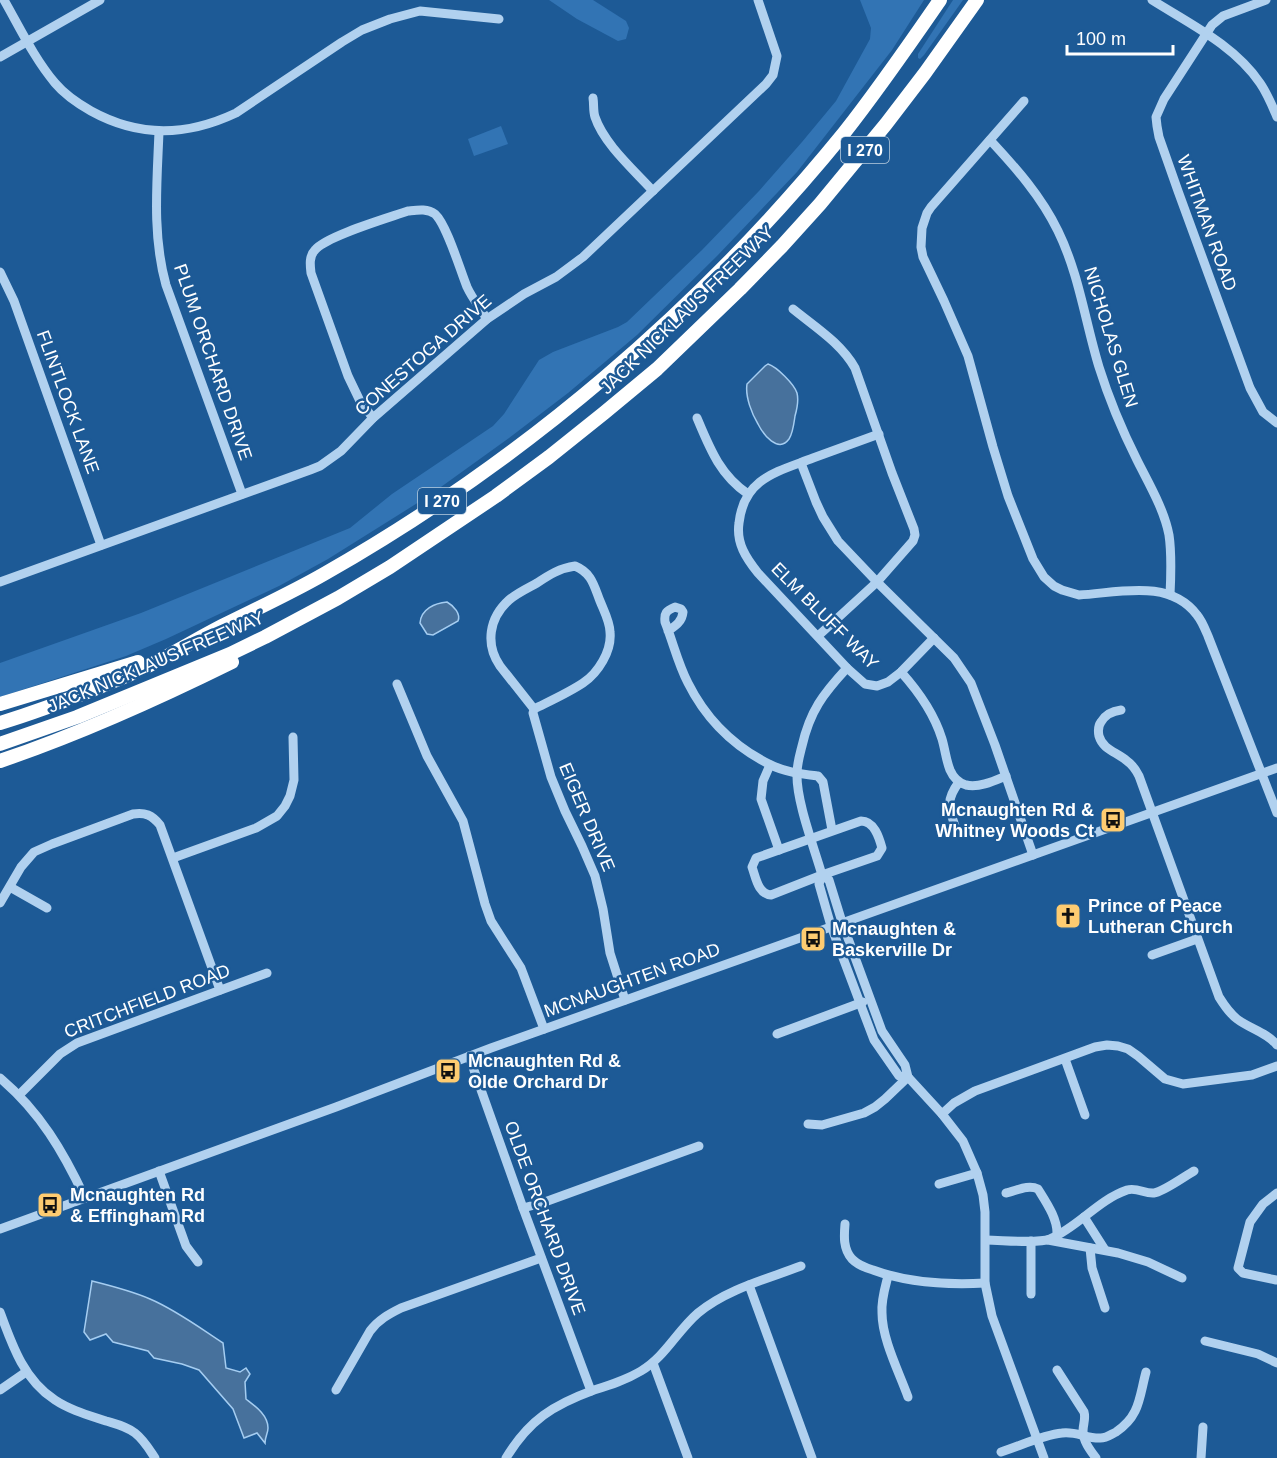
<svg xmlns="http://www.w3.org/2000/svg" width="1277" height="1458" font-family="Helvetica,sans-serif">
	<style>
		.green { fill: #3274b4 }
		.water { fill: #47719c; stroke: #a5cdf1; stroke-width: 1.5 }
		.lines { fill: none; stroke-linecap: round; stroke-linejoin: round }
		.minor { stroke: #b1d1ef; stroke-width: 9 }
		.highway { stroke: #fff; stroke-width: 14 }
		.labels { text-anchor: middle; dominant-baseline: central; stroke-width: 5; stroke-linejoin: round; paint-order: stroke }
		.shield { fill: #1d5a96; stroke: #bbcee0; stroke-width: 1.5 }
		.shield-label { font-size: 16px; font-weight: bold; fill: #fff }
		.street-label { font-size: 18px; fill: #fff; stroke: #1d5a96 }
		.poi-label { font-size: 18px; font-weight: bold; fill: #fff; stroke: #1d5a96; text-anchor: start }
	</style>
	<rect width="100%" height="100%" fill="#1d5a96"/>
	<g class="green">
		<path d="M549,0H593L626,21L629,28L626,39L618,41L577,19Z"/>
		<path d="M860,0H924L892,50L797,172L717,256L637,335L568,393L509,438L427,497L328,559L279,586L166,639L126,656L0,697V663L141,613L350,528L392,494L493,426L504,414L539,360L553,352L618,327L627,322L702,250L759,191L802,142L836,101L870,39L871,28Z"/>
		<path d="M953,0H963L924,55L920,59L918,58V54Z"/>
		<path d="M501,126L508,144L474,156L468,139Z"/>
	</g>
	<g class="water">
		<path d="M768,364C777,367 794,384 797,393C799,401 797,409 795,416C794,423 793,433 789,439C778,454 763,434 758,424C752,414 745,397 747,384L765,366Z"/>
		<path d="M447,602C454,606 461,614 458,621L433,635L427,634L420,623C421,609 435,603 447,602Z"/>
		<path d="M92,1281C112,1286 132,1291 150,1299C176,1310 200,1328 223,1343L226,1368L240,1372L246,1368L250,1374L245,1382L246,1399C255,1406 268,1415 268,1428C268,1433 265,1437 265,1443L257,1433L244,1438L233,1409L199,1370L182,1364L154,1358L148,1351L113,1342L106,1334L90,1340L84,1332Z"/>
	</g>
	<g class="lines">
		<g class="minor">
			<path d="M4,0C20,28 34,58 55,83C65,95 77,103 91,111C140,138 187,136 236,113L342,42L362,30L390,19L420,11L499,19"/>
			<path d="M1152,0C1190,24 1234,45 1260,83C1267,93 1272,105 1277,117"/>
			<path d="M1266,0L1223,16L1212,25L1164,99L1156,117L1157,126L1159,137L1178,191L1250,388L1263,412L1277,423"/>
			<path d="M0,57L100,0"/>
			<path d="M593,98C594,104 593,111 595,117C604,144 634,170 653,191"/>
			<path d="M1024,101L931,207L927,213L922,228L921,247L923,257L944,301L968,356L993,447L1008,496L1033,559L1044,577L1054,586L1062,590L1079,595C1118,593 1169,578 1197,615C1202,621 1205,629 1208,636L1277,813"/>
			<path d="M159,132C157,183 152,235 166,285L242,494"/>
			<path d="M990,140C1016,168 1041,196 1058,231C1079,274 1085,321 1099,367C1109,399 1122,430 1137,460C1149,484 1164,509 1169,535C1172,555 1171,575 1170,595"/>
			<path d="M0,272L14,301L101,545"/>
			<path d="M793,309C815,327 841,343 855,368L892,473L914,529L915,535L913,541L877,582L818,636"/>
			<path d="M373,418L360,401L348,376L311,273C310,265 309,256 315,250C326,236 388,218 408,211C417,210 427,208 435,214C447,225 460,270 467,287C472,298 480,308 487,319"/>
			<path d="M697,418C710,449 720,475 748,494"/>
			<path d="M879,434C857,442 835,450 813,458C777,472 744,478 739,523C736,543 746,558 758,573L847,668L865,684L877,686L888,682L901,672L934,638"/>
			<path d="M801,463L816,502L823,517L838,541L877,582L954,658L971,683L995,745L1033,855"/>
			<path d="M0,582L310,470L320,466L341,451L373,418L487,319L524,294L556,277L583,257L766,84L773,75L777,56L758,0"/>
			<path d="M668,631C675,626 682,622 683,612L681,609L675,607C666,611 664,613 665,622C673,642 678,664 688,683C706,719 733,746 769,764C784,772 802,774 818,776L823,782L832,830"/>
			<path d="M847,668C823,694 810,711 802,746C800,754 797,764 797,773C796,801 814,847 822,875L829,880L842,922L882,1031L905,1065L908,1077L942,1114L963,1141L977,1173L983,1195L985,1212V1283L992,1316L1044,1458"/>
			<path d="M901,672C919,692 934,713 942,739C945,749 946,760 950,770C953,777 959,783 966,785C979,788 994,781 1006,776"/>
			<path d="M397,684L427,756L463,821L485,904L491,921L521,968L544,1029"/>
			<path d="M534,709C550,701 568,693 583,683C598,673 612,651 610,632C610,622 604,611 600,601C594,586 592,573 575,566C560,568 549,575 537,583C528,588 517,593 509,600C489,618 485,644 500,666L534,709L533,713L551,777L565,811L582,846L595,876L603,909L610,953L625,1000"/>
			<path d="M1121,710C1113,711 1105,715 1101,722C1098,726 1098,731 1099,736C1103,750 1117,752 1127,761C1133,765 1136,770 1139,776L1219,997C1224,1005 1229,1013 1237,1019C1250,1029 1266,1032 1277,1045"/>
			<path d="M770,765L763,781L761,799L779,850"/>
			<path d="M861,821C874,821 879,837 882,848L877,856L822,875L771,895C758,894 756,878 752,867L756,858Z"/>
			<path d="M956,829C949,808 945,801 959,782"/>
			<path d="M173,858L256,828L277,816L285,806L290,796L294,780L293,737"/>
			<path d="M822,875L819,884L831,926L860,1003L874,1040L899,1076L908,1077"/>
			<path d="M10,887L47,908"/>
			<path d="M0,903L21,867L34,852L52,844L133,814C145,812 152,815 160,825L220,990"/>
			<path d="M1152,955L1197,939"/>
			<path d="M777,1034L863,1002"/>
			<path d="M469,1056L523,1208L591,1391"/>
			<path d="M1065,1059L1085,1115"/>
			<path d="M0,1078C40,1112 63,1151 85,1198"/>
			<path d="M19,1095L60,1054L77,1043L267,973"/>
			<path d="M942,1114L954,1103L975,1091L1095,1047L1107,1045L1118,1046L1128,1049L1138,1056L1165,1079L1183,1084L1252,1075L1277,1066"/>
			<path d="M808,1124L822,1125L864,1113L875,1107L885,1099L908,1077"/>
			<path d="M159,1171L186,1246L198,1262"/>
			<path d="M939,1184L977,1173"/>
			<path d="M1006,1193C1016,1191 1028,1184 1038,1189C1046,1202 1058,1219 1057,1235"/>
			<path d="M523,1208L542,1203L699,1146"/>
			<path d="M1084,1217L1105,1250"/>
			<path d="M845,1224C844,1236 843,1249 852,1259C858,1265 866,1268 873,1270C908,1283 947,1285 985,1283"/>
			<path d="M0,1229L336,1107L491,1048L1277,768"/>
			<path d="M986,1240C1002,1240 1036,1244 1050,1239C1078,1227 1098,1200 1127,1190C1137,1187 1145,1194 1154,1193C1163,1192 1185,1176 1194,1171"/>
			<path d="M1048,1240L1118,1253L1148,1262L1182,1278"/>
			<path d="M1090,1248L1092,1268L1105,1308"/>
			<path d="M888,1276C885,1288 881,1300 882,1313C882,1339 899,1372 908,1397"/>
			<path d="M1276,1280L1243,1273L1238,1268L1250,1222L1263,1204L1277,1193"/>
			<path d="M749,1285L812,1458"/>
			<path d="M1031,1294V1241"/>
			<path d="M0,1312C12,1345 24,1380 55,1400C70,1410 88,1415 106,1421C116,1424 126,1426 135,1433C144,1440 149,1449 155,1458"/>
			<path d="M1205,1341L1258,1354L1277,1363"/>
			<path d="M653,1363L688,1458"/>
			<path d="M1057,1370L1084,1412C1086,1419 1083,1424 1083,1431C1083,1441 1090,1450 1096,1458"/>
			<path d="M0,1390L26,1372"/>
			<path d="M336,1390L370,1331C378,1320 389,1314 401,1308L541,1258"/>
			<path d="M1001,1452C1020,1446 1042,1435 1062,1433C1075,1431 1086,1438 1099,1438C1105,1439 1110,1435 1116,1432C1140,1416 1139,1398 1146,1372"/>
			<path d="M506,1458C529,1420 553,1405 594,1390C610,1385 626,1380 641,1371C665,1357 677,1331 698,1313C727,1289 767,1279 801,1266"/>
			<path d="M1201,1458L1203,1427"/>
		</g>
		<g class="highway">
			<path d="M0,704L138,662"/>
			<path d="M0,723C33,713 65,701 97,688C112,682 127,676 142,669C169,656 195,640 222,626C256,609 291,593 324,574C523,461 700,310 844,133C878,90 909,45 940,0"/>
			<path d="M0,744L77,717L230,654L265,637L338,598L390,567L496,496L549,457L604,413L657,369L740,289L782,246L820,204L886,124L925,73L977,0"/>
			<path d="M0,761C80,734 157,699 232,662"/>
		</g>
	</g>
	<defs>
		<g id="bus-square" transform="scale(1.35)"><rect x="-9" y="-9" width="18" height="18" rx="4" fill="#fecc71" stroke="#1d5a96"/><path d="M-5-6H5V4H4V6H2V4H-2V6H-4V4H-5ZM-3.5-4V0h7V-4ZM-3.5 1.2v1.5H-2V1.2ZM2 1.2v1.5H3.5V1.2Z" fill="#111"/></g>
		<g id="church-square" transform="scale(1.35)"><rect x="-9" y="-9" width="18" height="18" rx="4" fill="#fecc71" stroke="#1d5a96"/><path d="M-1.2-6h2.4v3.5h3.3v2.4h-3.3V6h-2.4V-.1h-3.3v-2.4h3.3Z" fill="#111"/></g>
	</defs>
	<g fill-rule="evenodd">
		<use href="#bus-square" x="1113" y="820"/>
		<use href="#church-square" x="1068" y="916"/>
		<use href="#bus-square" x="813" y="939"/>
		<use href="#bus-square" x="448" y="1071"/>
		<use href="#bus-square" x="50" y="1205"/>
	</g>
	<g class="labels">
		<g class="shield">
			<rect x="841" y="137" width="48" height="26" rx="4.5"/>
			<rect x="418" y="488" width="48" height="26" rx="4.5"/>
		</g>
		<g class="shield-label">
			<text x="865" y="150">I 270</text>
			<text x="442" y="501">I 270</text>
		</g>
		<g class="street-label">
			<text transform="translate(1207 223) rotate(70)">WHITMAN ROAD</text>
			<text transform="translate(687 310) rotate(-44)">JACK NICKLAUS FREEWAY</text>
			<text transform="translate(1111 337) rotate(73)">NICHOLAS GLEN</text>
			<text transform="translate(423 355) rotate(-41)">CONESTOGA DRIVE</text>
			<text transform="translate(213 362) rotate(71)">PLUM ORCHARD DRIVE</text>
			<text transform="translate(68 402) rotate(70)">FLINTLOCK LANE</text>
			<text transform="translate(825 616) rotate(45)">ELM BLUFF WAY</text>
			<text transform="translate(156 662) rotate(-23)">JACK NICKLAUS FREEWAY</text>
			<text transform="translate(587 817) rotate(67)">EIGER DRIVE</text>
			<text transform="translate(632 980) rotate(-20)">MCNAUGHTEN ROAD</text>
			<text transform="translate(147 1001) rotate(-21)">CRITCHFIELD ROAD</text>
			<text transform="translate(545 1218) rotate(70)">OLDE ORCHARD DRIVE</text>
		</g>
		<g class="poi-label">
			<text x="1094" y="810" text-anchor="end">Mcnaughten Rd &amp;<tspan x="1094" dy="21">Whitney Woods Ct</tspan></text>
			<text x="1088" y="906">Prince of Peace<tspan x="1088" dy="21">Lutheran Church</tspan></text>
			<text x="832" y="929">Mcnaughten &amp;<tspan x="832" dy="21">Baskerville Dr</tspan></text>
			<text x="468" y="1061">Mcnaughten Rd &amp;<tspan x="468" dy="21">Olde Orchard Dr</tspan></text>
			<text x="70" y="1195">Mcnaughten Rd<tspan x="70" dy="21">&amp; Effingham Rd</tspan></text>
		</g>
	</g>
	<path d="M1067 45v9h106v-9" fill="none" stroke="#ffffff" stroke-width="3"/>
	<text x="1076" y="45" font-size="18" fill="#ffffff" stroke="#1d5a96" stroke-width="4.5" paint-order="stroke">100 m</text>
</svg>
